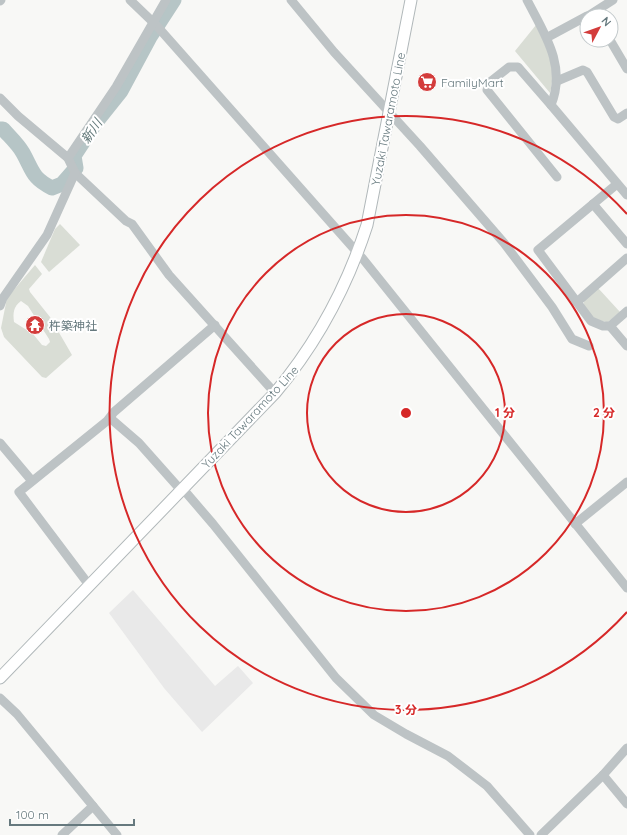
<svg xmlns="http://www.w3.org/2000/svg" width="627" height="835" font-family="Quicksand,'Noto Sans JP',sans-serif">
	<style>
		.built { fill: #e9e9e9 }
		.green { fill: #d9ddd5; fill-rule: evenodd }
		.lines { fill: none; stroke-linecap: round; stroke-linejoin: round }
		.river { stroke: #b6c5c6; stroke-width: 15 }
		.major-casing { stroke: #b1b8ba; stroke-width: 13 }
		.minor { stroke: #bdc3c5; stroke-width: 9 }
		.major { stroke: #fff; stroke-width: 11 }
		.ring { fill: none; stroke: #d62828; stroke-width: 2 }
		.labels { text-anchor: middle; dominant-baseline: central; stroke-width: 4; stroke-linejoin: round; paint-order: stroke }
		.poi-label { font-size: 12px; fill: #66797e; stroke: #fff; text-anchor: start }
		.street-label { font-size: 12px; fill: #66797e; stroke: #fff }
		.water-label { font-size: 13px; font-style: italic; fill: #607778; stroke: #fff }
		.centre { fill: #d62828; stroke: #fff; stroke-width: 2 }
		.ring-label { font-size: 12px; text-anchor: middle; font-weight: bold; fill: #d62828; stroke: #fff; stroke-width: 4; stroke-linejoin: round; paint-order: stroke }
	</style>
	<rect width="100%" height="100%" fill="#f8f8f6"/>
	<path class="built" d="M133,590L215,686L238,666L253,683L202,732L164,688L109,613Z"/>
	<g class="green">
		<path d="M536,25C547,49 557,66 550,93L515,51Z"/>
		<path d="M60,224L80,245L49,272L41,262L55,229Z"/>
		<path d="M35,265L42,274L29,289L30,292L50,317L72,355L46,378L42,377L4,337L1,328L7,298ZM21,301L28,306L49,339L50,342L46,346L42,345L33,334L14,322C13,313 13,307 21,301Z"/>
		<path d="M598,288L620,312L608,322C599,322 580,313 584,302C586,296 594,292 598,288Z"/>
	</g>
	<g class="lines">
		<path class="river" d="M0,129H3C9,136 18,144 23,153C33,171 32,178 52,188L62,184L76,168L74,156L97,121L121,91L150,37L174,0"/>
		<g class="major-casing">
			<path id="major" d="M0,678L275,393C317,343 347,287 367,225L411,0"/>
		</g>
		<g class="minor">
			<path d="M130,0L156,25L363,259L627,588"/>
			<path d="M291,0L334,52L420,146L504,243L552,307L572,339L589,346"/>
			<path d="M527,0C544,33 567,66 551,105L627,195"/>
			<path d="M0,1L1,0"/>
			<path d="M588,16L613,0"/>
			<path d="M548,37L587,16"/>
			<path d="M610,40L627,69"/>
			<path d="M557,81L583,70L587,72L614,117L618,119L627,113"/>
			<path d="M0,98L18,116L68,158L75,173L126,221L132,224L169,275L275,393"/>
			<path d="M551,105L518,67H509L490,82L487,90L557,177"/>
			<path d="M68,158L116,87L166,0"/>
			<path d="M617,184L538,250L591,321L603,326H610L627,311"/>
			<path d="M593,204L627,244"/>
			<path d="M577,302L627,258"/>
			<path d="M0,306L3,298L47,235L75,173"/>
			<path d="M610,326L627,346"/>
			<path d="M110,418L139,443L179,488L183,489L213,524L336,678L374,715L406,734L448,756L487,786L530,835"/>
			<path d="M0,443L32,481"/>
			<path d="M575,524L627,482"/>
			<path d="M88,586L86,581L19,492L107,421L114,412L215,325"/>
			<path d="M0,698L17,714L117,835"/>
			<path d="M603,775L627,804"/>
			<path d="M62,835L93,806"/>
			<path d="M541,835L603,775L627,748"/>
		</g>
		<use href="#major" class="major"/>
	</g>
	<g class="ring">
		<circle cx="406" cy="413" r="99"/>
		<circle cx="406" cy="413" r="198"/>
		<path d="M627 612A297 297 0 1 1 627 214"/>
	</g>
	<defs>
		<g id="supermarket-disc" transform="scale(1)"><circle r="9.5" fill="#d33c3b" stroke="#fff"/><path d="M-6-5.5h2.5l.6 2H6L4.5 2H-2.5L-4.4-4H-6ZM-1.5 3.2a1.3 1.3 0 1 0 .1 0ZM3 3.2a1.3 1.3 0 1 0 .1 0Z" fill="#fff"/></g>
		<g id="temple-disc" transform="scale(1)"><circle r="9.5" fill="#d33c3b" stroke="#fff"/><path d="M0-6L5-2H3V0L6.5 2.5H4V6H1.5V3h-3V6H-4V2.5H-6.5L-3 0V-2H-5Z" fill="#fff"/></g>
	</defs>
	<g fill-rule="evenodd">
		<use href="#supermarket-disc" x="427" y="82"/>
		<use href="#temple-disc" x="35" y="325"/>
	</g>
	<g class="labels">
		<g class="poi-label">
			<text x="441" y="82">FamilyMart</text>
			<text x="49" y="325">杵築神社</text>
		</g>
		<g class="street-label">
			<text transform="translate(388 119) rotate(-79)">Yuzaki Tawaramoto Line</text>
			<text transform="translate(250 417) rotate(-47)">Yuzaki Tawaramoto Line</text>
		</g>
		<g class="water-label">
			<text transform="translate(91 131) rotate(-56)">新川</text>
		</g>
	</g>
	<circle cx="406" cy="413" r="6" class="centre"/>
	<g class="ring-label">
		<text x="505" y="417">1 分</text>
		<text x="604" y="417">2 分</text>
		<text x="406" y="714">3 分</text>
	</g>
	<g transform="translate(599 28) rotate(49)"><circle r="19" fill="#ffffff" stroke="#c2c9cb"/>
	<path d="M0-3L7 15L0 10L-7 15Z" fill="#d33c3b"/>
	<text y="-6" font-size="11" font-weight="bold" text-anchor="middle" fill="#66797e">N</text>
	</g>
	<path d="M10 819v6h124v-6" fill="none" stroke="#66797e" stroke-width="2"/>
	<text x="16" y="819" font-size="12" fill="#66797e" stroke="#ffffff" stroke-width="3" paint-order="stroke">100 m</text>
</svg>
